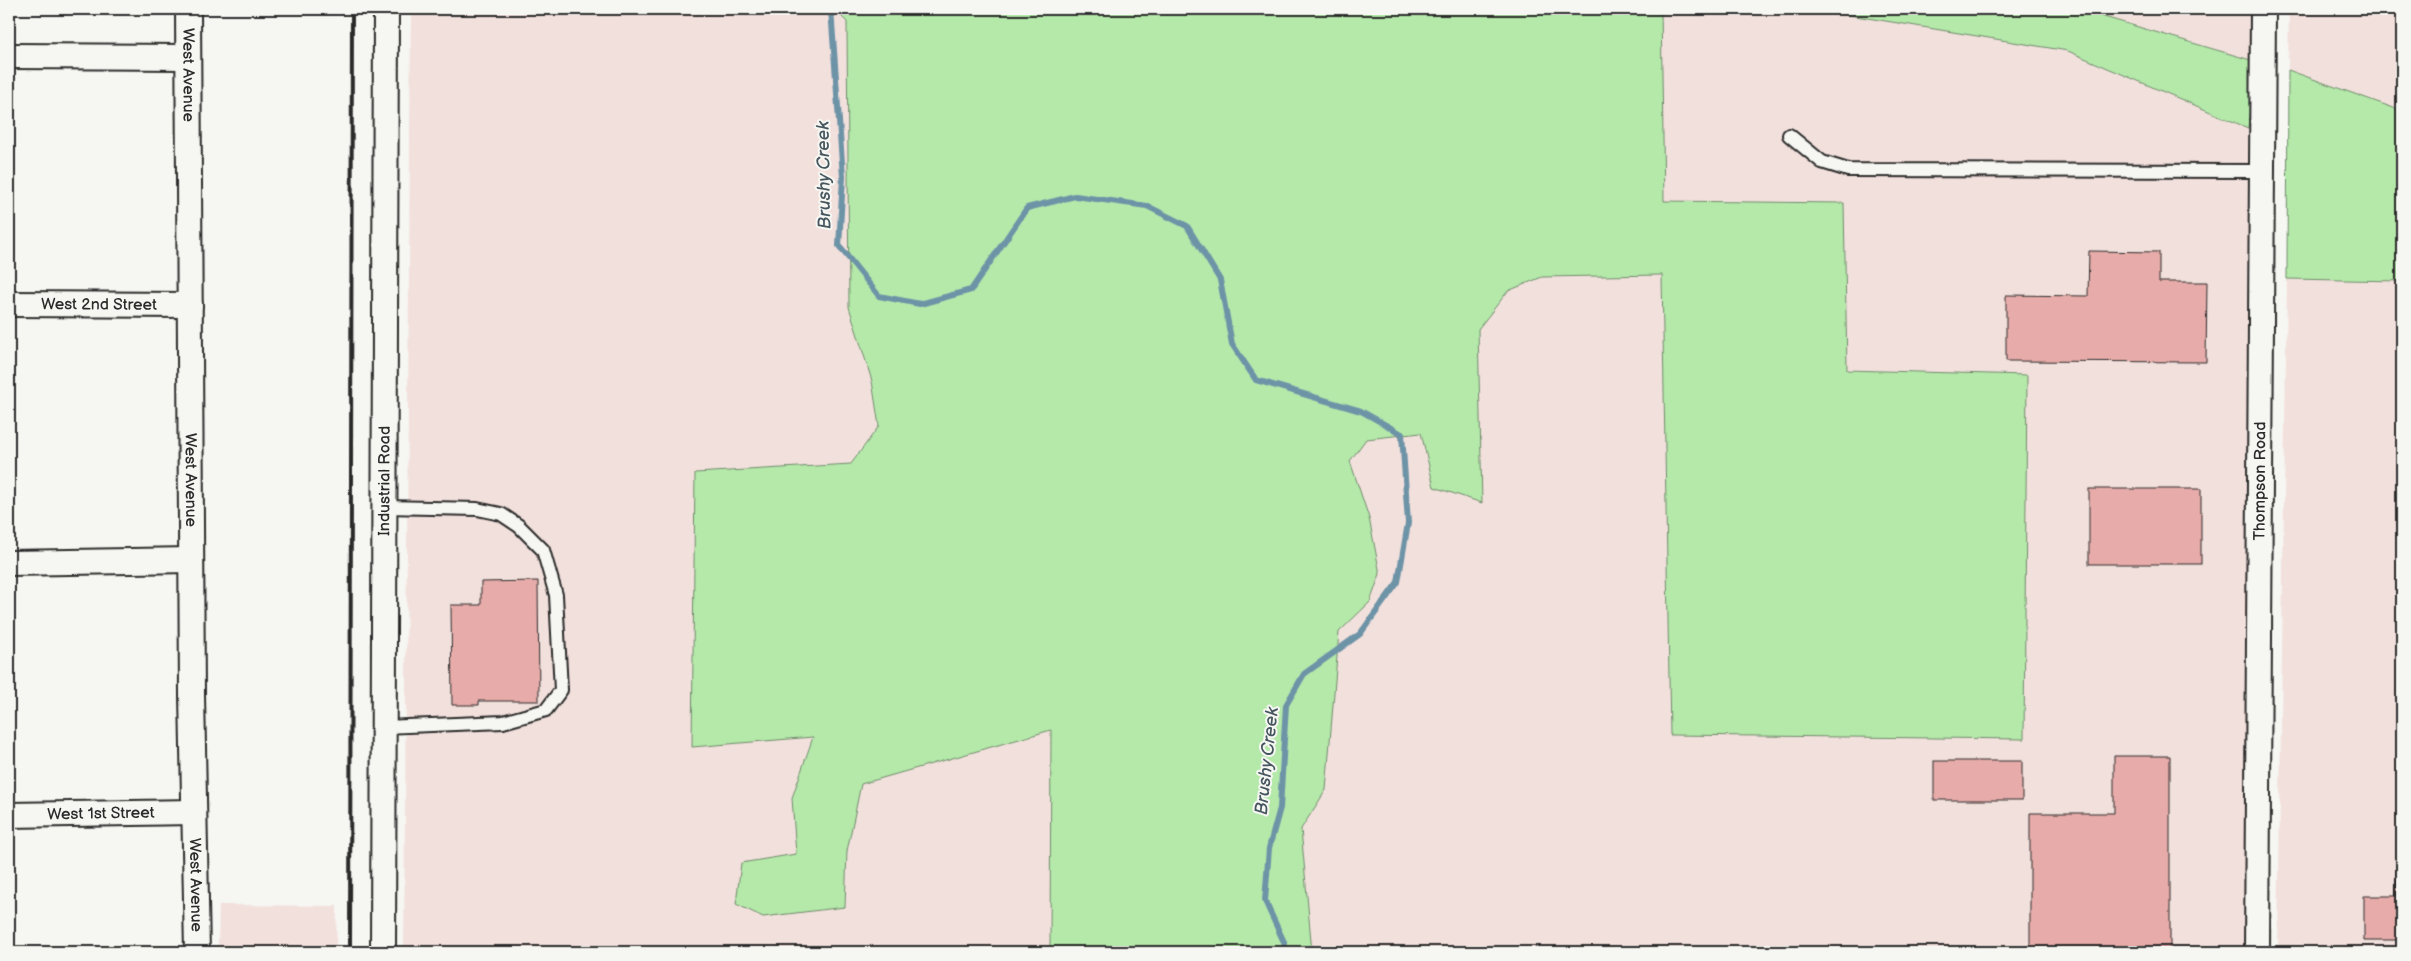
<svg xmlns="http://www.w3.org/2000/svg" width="2411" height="961" font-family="'Balsamiq Sans',sans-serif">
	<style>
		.built { fill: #f2e0dc }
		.green { fill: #b4e9aa; stroke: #708a6a }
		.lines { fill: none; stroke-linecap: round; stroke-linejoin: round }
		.stream { stroke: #6d93a7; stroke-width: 6 }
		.building { fill: #e7aca9; stroke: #2b2b2b }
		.lane-casing { stroke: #2b2b2b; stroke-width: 16 }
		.street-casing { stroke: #2b2b2b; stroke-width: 28 }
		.lane { stroke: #f6f6f2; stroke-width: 12 }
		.street { stroke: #f6f6f2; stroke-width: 24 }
		.rail { stroke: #2b2b2b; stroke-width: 4 }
		.labels { text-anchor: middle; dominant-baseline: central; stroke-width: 4; stroke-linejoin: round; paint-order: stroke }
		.street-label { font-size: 16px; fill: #2b2b2b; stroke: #f6f6f2 }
		.water-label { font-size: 18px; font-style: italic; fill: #46565f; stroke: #f6f6f2 }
	</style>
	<rect width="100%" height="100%" fill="#f6f6f2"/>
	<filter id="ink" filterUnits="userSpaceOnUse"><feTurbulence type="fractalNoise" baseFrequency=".02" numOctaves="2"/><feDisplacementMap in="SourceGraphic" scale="10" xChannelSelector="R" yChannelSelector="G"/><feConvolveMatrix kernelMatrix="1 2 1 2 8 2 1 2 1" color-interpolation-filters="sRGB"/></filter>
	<g filter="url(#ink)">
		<g class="built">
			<path d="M411,9H834L847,22L872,381L879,426L851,464L695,474L692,747L813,736L792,798L796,854L845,907L847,851L861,784L1051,730L1050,952H404Z"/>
			<path d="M1661,9L1837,13L2068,51L2248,128L2249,743L2244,952H1312L1301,829L1326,790L1339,632L1370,602L1380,574L1369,518L1350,461L1366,439L1421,433L1434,487L1481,502L1478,329L1508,291L1542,277L1662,274L1670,734L2027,375L1847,370L1844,203L1664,201Z"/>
			<path d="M2077,9H2257L2254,61Z"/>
			<path d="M2289,9H2402V111L2288,70Z"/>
			<path d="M2287,279L2402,281V952H2278Z"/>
			<path d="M219,905L337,906L336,952H218Z"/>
		</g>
		<g class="green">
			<path d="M834,9H1661L1664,201L1844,203L1847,370L2027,375L2024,739L1670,735L1662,275L1542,277L1508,291L1478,329L1482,503L1434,487L1421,433L1366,439L1350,461L1369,518L1380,574L1370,602L1339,632L1326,790L1301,829L1312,952H1050L1051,730L861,784L847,851L845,907L763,917L736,904L741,863L796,854L792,798L813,737L692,747L695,473L851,464L879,426L872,381L849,307L847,22Z"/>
			<path d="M1728,9H2077L2254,61L2248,128L2068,51L1837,13Z"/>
			<path d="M2288,70L2402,111V281L2287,279Z"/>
		</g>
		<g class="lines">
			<path class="stream" d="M831,9L843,177L839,246L879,296L920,304L971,290L1027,208L1075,196L1147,206L1187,226L1220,280L1232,344L1256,380L1361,411L1402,434L1408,523L1398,582L1360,634L1304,674L1286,705L1280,808L1269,848L1265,901L1284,942L1286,952"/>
		</g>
		<g class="building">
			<path d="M2089,251L2159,252V282H2207L2206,362L2006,361V295L2088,296Z"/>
			<rect x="2089" y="489" width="112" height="75"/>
			<path d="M538,581L539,701H479V705H452L451,605H481V582Z"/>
			<path d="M2114,756H2170V952H2030V813H2114Z"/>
			<rect x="1934" y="761" width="88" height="39"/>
			<path d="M2397,841H2402V940H2364V896H2396Z"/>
		</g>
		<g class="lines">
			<g class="lane-casing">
				<g id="lane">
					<path d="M1789,135L1822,162L1848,170L2262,171"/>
					<path d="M384,727L503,722L546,710L561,690L556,595L543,550L519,526L501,514L477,509L385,507"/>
				</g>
			</g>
			<g class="street-casing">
				<g id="street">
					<path id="s1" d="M188,9L192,695L197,952"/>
					<path d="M9,56L188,57"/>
					<path id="s2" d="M9,304L190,305"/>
					<path d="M9,563L191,560"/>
					<path id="s3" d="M9,815L194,812"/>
					<path id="s4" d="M383,952L386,9"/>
					<path id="s5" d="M2257,952L2263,9"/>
				</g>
			</g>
			<use href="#lane" class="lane"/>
			<use href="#street" class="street"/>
			<path class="rail" d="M350,952L352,9"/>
		</g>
	</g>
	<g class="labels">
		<g class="street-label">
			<text stroke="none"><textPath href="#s1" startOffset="66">West Avenue</textPath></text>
			<text stroke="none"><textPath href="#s2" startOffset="90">West 2nd Street</textPath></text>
			<text stroke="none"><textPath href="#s4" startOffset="471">Industrial Road</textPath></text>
			<text stroke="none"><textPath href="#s1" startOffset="471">West Avenue</textPath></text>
			<text stroke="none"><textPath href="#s5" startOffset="471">Thompson Road</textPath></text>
			<text stroke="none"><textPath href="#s3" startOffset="92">West 1st Street</textPath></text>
			<text stroke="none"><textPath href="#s1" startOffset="876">West Avenue</textPath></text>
		</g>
		<g class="water-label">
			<text transform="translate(824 175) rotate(-91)">Brushy Creek</text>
			<text transform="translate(1267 761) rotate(-84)">Brushy Creek</text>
		</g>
	</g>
	<rect width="2411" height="961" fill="none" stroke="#f6f6f2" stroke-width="30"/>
	<rect x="15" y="15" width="2381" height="931" fill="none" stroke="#2b2b2b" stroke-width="2" filter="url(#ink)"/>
</svg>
